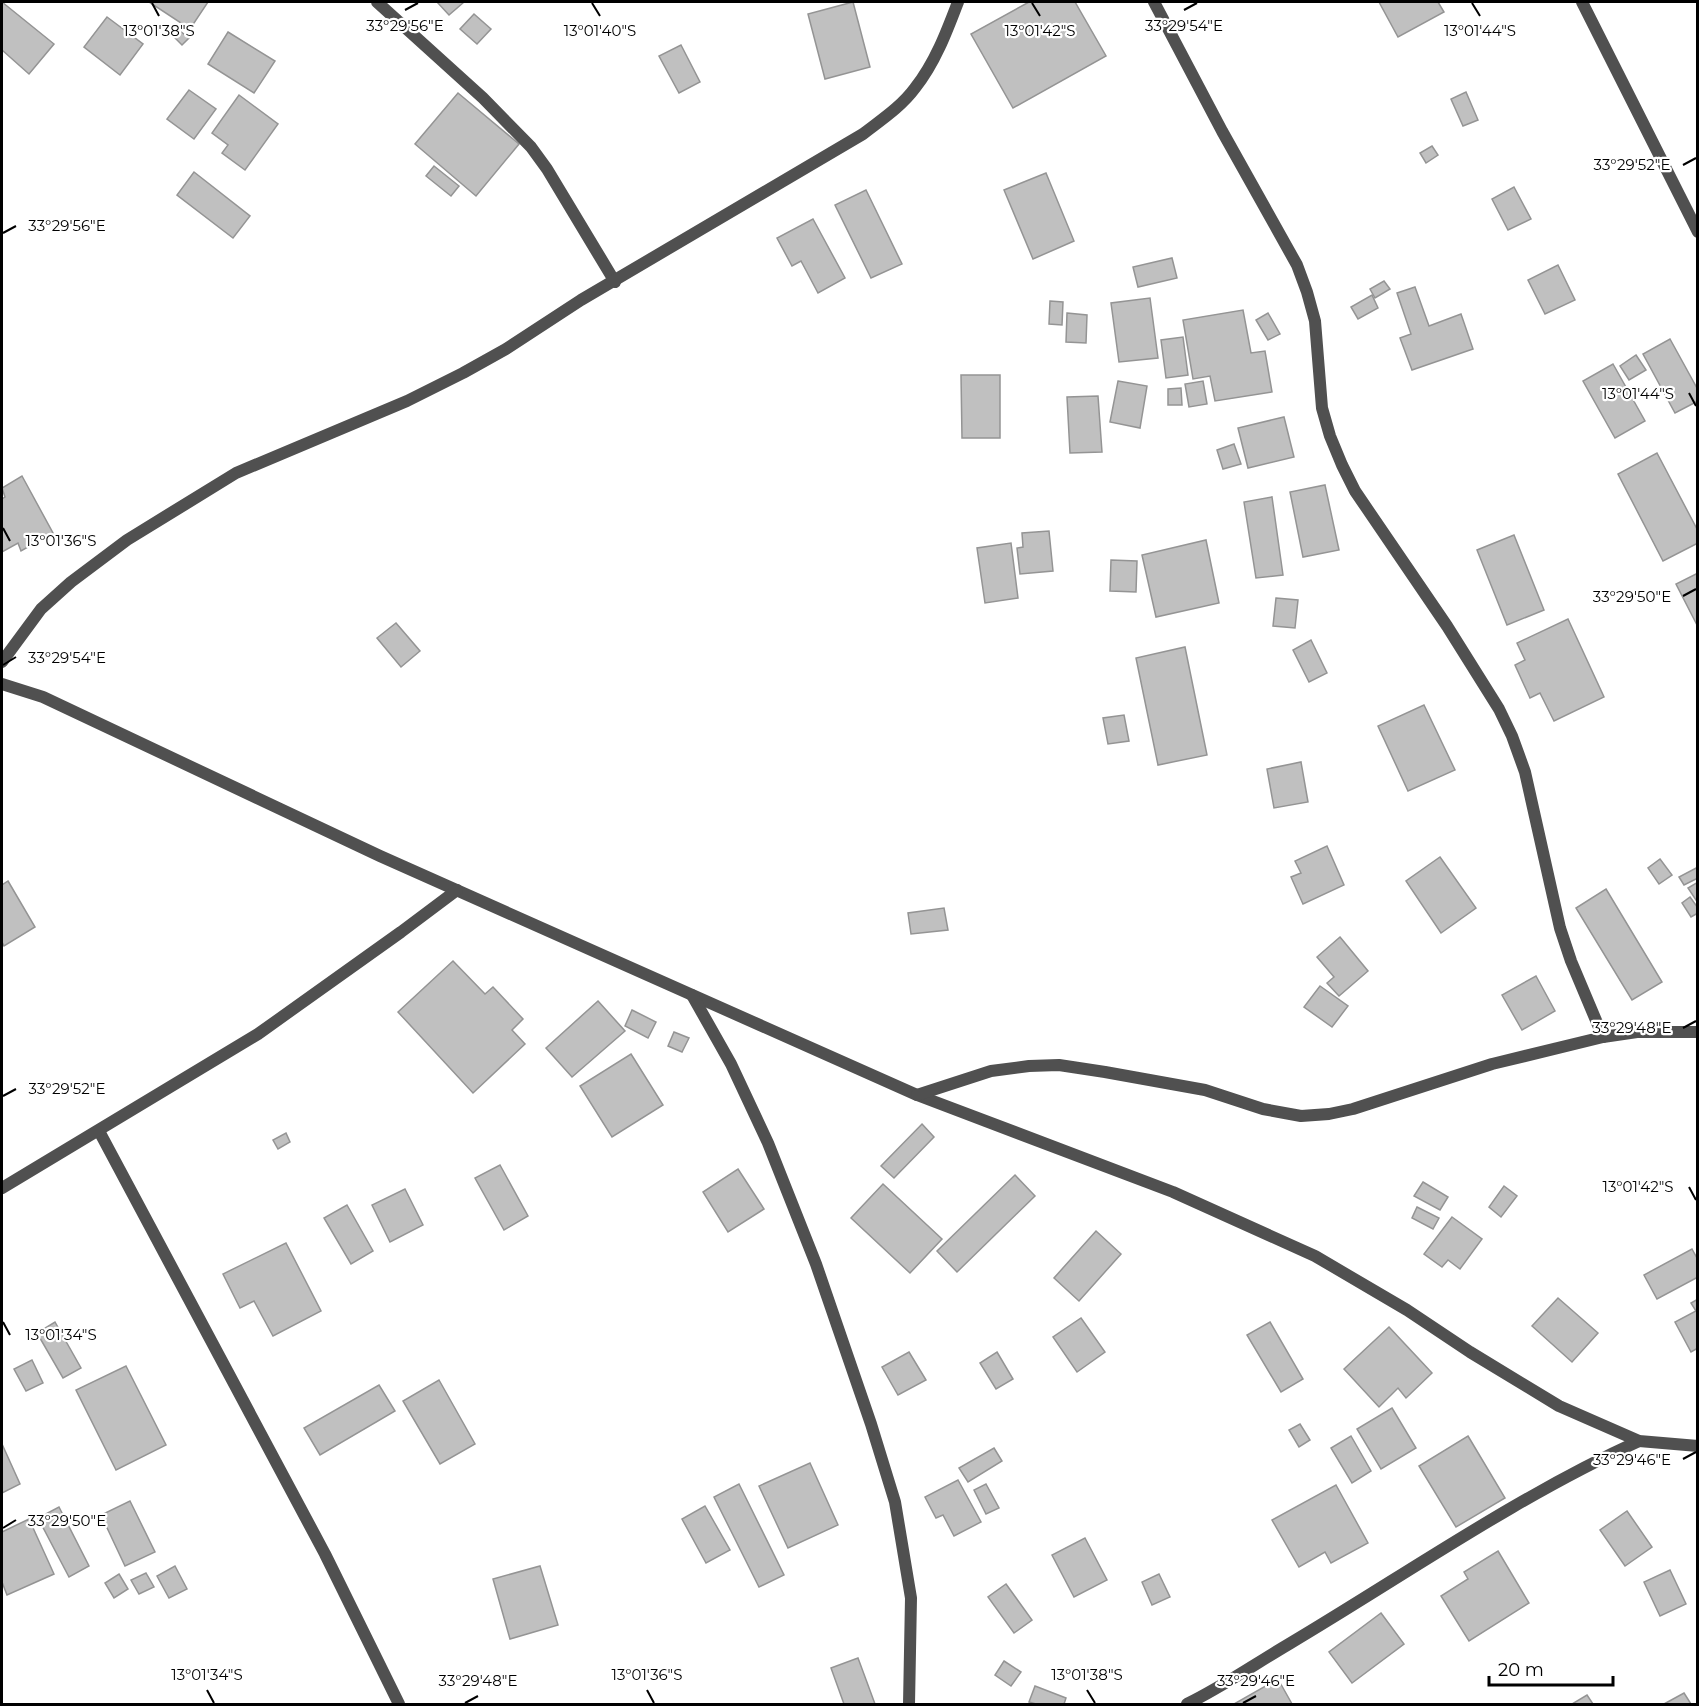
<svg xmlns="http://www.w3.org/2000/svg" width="1699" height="1706" font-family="Montserrat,sans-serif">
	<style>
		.building { fill: #c0c0c0; stroke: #949494; stroke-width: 1.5 }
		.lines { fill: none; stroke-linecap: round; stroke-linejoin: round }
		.minor { stroke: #505050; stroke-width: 12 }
		.ticks { fill: none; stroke: #000; stroke-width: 2 }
		.ticks-label { font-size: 15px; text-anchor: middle; fill: #000; stroke: #fff; stroke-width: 4.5; stroke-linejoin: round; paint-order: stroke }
	</style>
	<rect width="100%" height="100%" fill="#fff"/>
	<g class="building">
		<path d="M2,2L54,44L29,74L2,50Z"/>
		<path d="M149,2H208L190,29Z"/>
		<path d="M437,2H464L449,15Z"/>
		<path d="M853,2L870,67L825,79L808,14Z"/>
		<path d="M1029,2H1075L1106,56L1013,108L971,34Z"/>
		<path d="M1379,2H1438L1444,12L1398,37Z"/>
		<path d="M474,14L491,29L477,44L460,29Z"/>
		<path d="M107,17L143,44L120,75L84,47Z"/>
		<path d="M180,31L189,38L182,45L175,38Z"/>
		<path d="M228,32L275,61L254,93L208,64Z"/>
		<path d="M681,45L700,82L679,93L659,56Z"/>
		<path d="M189,90L216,109L194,139L167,119Z"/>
		<path d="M1466,92L1478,120L1463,126L1451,99Z"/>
		<path d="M458,93L519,144L476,196L415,144Z"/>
		<path d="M239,95L278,124L245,170L222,153L228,145L212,133Z"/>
		<path d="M1432,146L1438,155L1426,163L1420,153Z"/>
		<path d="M434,166L459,186L451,196L426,176Z"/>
		<path d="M194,172L250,216L233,238L177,195Z"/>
		<path d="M1046,173L1074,241L1033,259L1004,190Z"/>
		<path d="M1514,187L1531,219L1508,230L1492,199Z"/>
		<path d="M866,190L902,264L871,278L835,205Z"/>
		<path d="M813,219L845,278L818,293L801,261L792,266L777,238Z"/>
		<path d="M1172,258L1177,278L1138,287L1133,267Z"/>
		<path d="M1558,265L1575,300L1545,314L1528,280Z"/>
		<path d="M1384,281L1390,289L1375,298L1370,289Z"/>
		<path d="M1415,287L1429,326L1461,314L1473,349L1412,370L1400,338L1411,334L1397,293Z"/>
		<path d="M1372,295L1378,308L1358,319L1351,307Z"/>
		<path d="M1150,298L1158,358L1119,362L1111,303Z"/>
		<path d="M1050,301L1063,302L1062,325L1049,324Z"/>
		<path d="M1243,310L1251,353L1265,351L1272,392L1215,401L1210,376L1193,379L1183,320Z"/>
		<path d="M1067,313L1087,315L1086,343L1066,342Z"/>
		<path d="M1268,313L1280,334L1268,340L1256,320Z"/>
		<path d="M1183,337L1188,375L1166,378L1161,340Z"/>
		<path d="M1670,339L1698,390V401L1675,413L1643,354Z"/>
		<path d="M1636,355L1646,370L1629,380L1620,366Z"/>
		<path d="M1613,364L1645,421L1615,438L1583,381Z"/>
		<path d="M961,375H1000V438H962Z"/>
		<path d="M1118,381L1147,386L1140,428L1110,422Z"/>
		<path d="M1203,381L1207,404L1189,407L1185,384Z"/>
		<path d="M1181,388L1182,405H1168V389Z"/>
		<path d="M1098,396L1102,452L1070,453L1067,397Z"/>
		<path d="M1284,417L1294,457L1248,468L1238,428Z"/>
		<path d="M1234,444L1241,464L1223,469L1217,450Z"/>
		<path d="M1657,453L1698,531V543L1663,561L1618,474Z"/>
		<path d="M22,476L53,533L21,551L18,543L2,552V499L5,497L2,488Z"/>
		<path d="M1325,485L1339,550L1303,557L1290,492Z"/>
		<path d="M1272,497L1283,575L1256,578L1244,502Z"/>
		<path d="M1049,531L1053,571L1020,574L1017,548L1023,547L1022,533Z"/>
		<path d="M1514,535L1544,610L1507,625L1477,550Z"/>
		<path d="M1206,540L1219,603L1156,617L1142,555Z"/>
		<path d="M1011,543L1018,598L985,603L977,548Z"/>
		<path d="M1111,560L1137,561L1136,592L1110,591Z"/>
		<path d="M1698,573V627L1676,584Z"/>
		<path d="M1276,598L1298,600L1295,628L1273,626Z"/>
		<path d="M1568,619L1604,697L1554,721L1540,693L1530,698L1515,665L1525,660L1517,643Z"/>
		<path d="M396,623L420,651L401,667L377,638Z"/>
		<path d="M1311,640L1327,673L1309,682L1293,650Z"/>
		<path d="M1185,647L1207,755L1158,765L1136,658Z"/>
		<path d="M1424,705L1455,770L1408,791L1378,726Z"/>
		<path d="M1124,715L1129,741L1108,744L1103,718Z"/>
		<path d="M1301,762L1308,802L1274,808L1267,769Z"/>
		<path d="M1327,846L1344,885L1303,904L1291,877L1301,873L1295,861Z"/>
		<path d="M1440,857L1476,908L1441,933L1406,881Z"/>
		<path d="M1660,859L1672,875L1659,884L1648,868Z"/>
		<path d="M1698,867V878L1684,885L1679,877Z"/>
		<path d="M8,881L35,927L4,946L2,942V885Z"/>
		<path d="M1698,882V903L1688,888Z"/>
		<path d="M1606,889L1662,982L1632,1000L1576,908Z"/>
		<path d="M1690,897L1698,908V913L1691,917L1682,903Z"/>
		<path d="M944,908L948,930L911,934L908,913Z"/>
		<path d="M1340,937L1368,971L1339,996L1327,983L1334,977L1317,957Z"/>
		<path d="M453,961L485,994L493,987L523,1019L512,1030L525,1044L473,1093L398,1012Z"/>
		<path d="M1536,976L1555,1011L1522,1030L1502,995Z"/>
		<path d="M1320,986L1348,1006L1332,1027L1304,1007Z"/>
		<path d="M598,1001L625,1031L572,1077L546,1048Z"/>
		<path d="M632,1010L656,1022L648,1038L625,1026Z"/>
		<path d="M674,1032L689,1038L682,1052L668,1046Z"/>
		<path d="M631,1054L663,1105L612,1137L580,1086Z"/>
		<path d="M922,1124L934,1137L894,1178L881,1166Z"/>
		<path d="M286,1133L290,1142L278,1149L273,1140Z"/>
		<path d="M500,1165L528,1216L504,1230L475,1178Z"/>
		<path d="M738,1169L764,1209L728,1232L703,1192Z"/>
		<path d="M1015,1175L1035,1196L957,1272L937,1251Z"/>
		<path d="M1423,1182L1448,1197L1440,1210L1414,1196Z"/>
		<path d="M883,1184L942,1239L910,1273L851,1218Z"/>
		<path d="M1504,1186L1517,1196L1501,1217L1489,1207Z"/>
		<path d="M405,1189L423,1225L390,1242L372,1205Z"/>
		<path d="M347,1205L373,1251L351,1264L324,1218Z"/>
		<path d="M1417,1207L1439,1218L1433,1229L1412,1218Z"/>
		<path d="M1452,1217L1482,1239L1460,1269L1448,1260L1442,1267L1424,1254Z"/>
		<path d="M1096,1231L1121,1254L1079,1301L1054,1278Z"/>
		<path d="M286,1243L321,1311L273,1336L254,1301L240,1308L223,1274Z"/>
		<path d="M1692,1249L1698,1260V1277L1657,1299L1644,1275Z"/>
		<path d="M1558,1298L1598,1333L1572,1362L1532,1326Z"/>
		<path d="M1698,1299V1348L1691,1352L1675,1322L1696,1311L1691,1303Z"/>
		<path d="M1081,1318L1105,1352L1077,1372L1053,1337Z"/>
		<path d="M55,1322L81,1368L63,1378L37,1333Z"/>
		<path d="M1270,1322L1303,1379L1281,1392L1247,1335Z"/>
		<path d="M1389,1327L1432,1373L1406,1398L1398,1388L1379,1407L1344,1369Z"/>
		<path d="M909,1352L926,1380L898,1395L882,1367Z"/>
		<path d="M997,1352L1013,1379L996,1389L980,1363Z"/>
		<path d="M32,1360L43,1383L26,1391L14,1369Z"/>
		<path d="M126,1366L166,1445L116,1470L76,1390Z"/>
		<path d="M439,1380L475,1444L440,1464L403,1401Z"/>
		<path d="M379,1385L395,1411L320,1455L304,1428Z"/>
		<path d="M1392,1408L1416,1448L1381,1469L1357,1429Z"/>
		<path d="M1300,1424L1310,1440L1299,1447L1289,1430Z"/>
		<path d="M1351,1436L1371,1471L1352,1483L1331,1448Z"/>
		<path d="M1468,1436L1505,1498L1456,1527L1419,1466Z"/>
		<path d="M2,1444L20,1484L2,1493Z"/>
		<path d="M994,1448L1002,1461L968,1482L959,1468Z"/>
		<path d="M810,1463L838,1525L788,1548L759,1486Z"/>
		<path d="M958,1480L981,1522L954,1536L943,1515L936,1518L925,1497Z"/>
		<path d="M739,1484L784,1575L759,1587L714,1497Z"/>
		<path d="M986,1484L999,1508L986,1514L974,1490Z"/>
		<path d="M1336,1485L1368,1543L1331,1563L1325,1552L1299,1567L1272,1520Z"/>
		<path d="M130,1501L155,1552L125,1566L101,1515Z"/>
		<path d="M705,1506L730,1550L706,1563L682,1519Z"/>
		<path d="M59,1507L89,1566L69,1577L38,1518Z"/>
		<path d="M1627,1511L1652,1547L1625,1566L1600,1530Z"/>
		<path d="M29,1519L54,1574L7,1595L2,1582V1532Z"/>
		<path d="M1085,1538L1107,1580L1074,1597L1052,1555Z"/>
		<path d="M1498,1551L1529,1603L1469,1641L1441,1596L1468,1579L1464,1572Z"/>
		<path d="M175,1566L187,1589L169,1598L157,1576Z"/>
		<path d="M540,1566L558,1625L510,1639L493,1579Z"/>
		<path d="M1670,1570L1686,1604L1660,1616L1644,1582Z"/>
		<path d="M146,1573L154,1587L139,1594L131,1580Z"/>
		<path d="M119,1574L128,1589L114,1598L105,1583Z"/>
		<path d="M1159,1574L1170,1597L1152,1605L1142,1582Z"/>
		<path d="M1006,1584L1032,1620L1014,1633L988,1597Z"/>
		<path d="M1381,1613L1404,1644L1352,1683L1329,1652Z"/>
		<path d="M858,1658L875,1704H844L831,1668Z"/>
		<path d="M1004,1661L1021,1672L1011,1686L995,1675Z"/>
		<path d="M1278,1679L1292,1704H1234Z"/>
		<path d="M1035,1686L1066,1698L1064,1704H1036L1029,1702Z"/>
		<path d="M1684,1693L1691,1704H1664Z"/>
		<path d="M1587,1695L1593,1704H1572Z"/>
	</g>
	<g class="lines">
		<g class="minor">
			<path d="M377,2L483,98L531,147L547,169L615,282"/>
			<path d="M1154,2L1222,131L1297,265L1307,292L1315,321L1322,408L1330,436L1342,465L1355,491L1447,626L1499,709L1512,736L1525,772L1560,928L1571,961L1603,1037"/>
			<path d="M1582,2L1698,232"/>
			<path d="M2,662L41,609L71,582L127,540L236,473L407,401L463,373L506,349L581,300L863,134C881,120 901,107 915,88C935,63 947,31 958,2"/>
			<path d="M2,684L43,697L380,856L917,1095L1173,1192L1315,1256L1407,1310L1470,1352L1559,1406L1639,1441L1698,1446"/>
			<path d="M692,995L731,1064L768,1143L816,1264L871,1424L895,1502L911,1598L909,1704"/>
			<path d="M917,1095L991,1071L1029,1066L1059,1065L1105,1072L1205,1090L1263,1109L1301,1116L1329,1114L1353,1109L1492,1064L1603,1037L1637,1032H1698"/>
			<path d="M99,1131L325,1554L399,1704"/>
			<path d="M2,1188L258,1034L401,932L457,890"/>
			<path d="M1187,1704C1222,1687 1255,1664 1289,1644C1405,1575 1516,1497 1639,1441"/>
		</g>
	</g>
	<path class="ticks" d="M152,3L159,16M592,3L600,16M1032,3L1040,16M1472,3L1480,16M405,10L418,3M1184,10L1197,3M1683,165L1696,158M3,233L16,226M1689,393L1696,406M3,528L10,541M1683,596L1696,589M3,665L16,657M1683,1028L1696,1021M3,1096L16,1089M1689,1187L1696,1200M3,1322L10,1335M1683,1459L1696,1452M3,1528L16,1520M207,1690L214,1703M647,1690L654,1703M1087,1690L1095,1703M465,1703L478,1696M1243,1703L1256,1696"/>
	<g class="ticks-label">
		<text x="405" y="31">33°29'56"E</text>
		<text x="1184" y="31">33°29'54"E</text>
		<text x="159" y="36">13°01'38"S</text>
		<text x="600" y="36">13°01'40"S</text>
		<text x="1040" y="36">13°01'42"S</text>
		<text x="1480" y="36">13°01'44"S</text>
		<text x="1632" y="170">33°29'52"E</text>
		<text x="67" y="231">33°29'56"E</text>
		<text x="1638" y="399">13°01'44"S</text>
		<text x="61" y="546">13°01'36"S</text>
		<text x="1632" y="602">33°29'50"E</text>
		<text x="67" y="663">33°29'54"E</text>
		<text x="1632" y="1033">33°29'48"E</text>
		<text x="67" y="1094">33°29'52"E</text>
		<text x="1638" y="1192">13°01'42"S</text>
		<text x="61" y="1340">13°01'34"S</text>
		<text x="1632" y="1465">33°29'46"E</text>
		<text x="67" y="1526">33°29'50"E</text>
		<text x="207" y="1680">13°01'34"S</text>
		<text x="647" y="1680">13°01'36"S</text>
		<text x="1087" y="1680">13°01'38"S</text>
		<text x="478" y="1686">33°29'48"E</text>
		<text x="1256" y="1686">33°29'46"E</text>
	</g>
	<rect width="1699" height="1706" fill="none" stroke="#000000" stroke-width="6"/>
	<path d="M1489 1676v9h124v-9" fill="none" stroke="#000000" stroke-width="3"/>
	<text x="1498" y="1676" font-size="18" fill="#000000" stroke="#ffffff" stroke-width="4.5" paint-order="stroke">20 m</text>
</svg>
